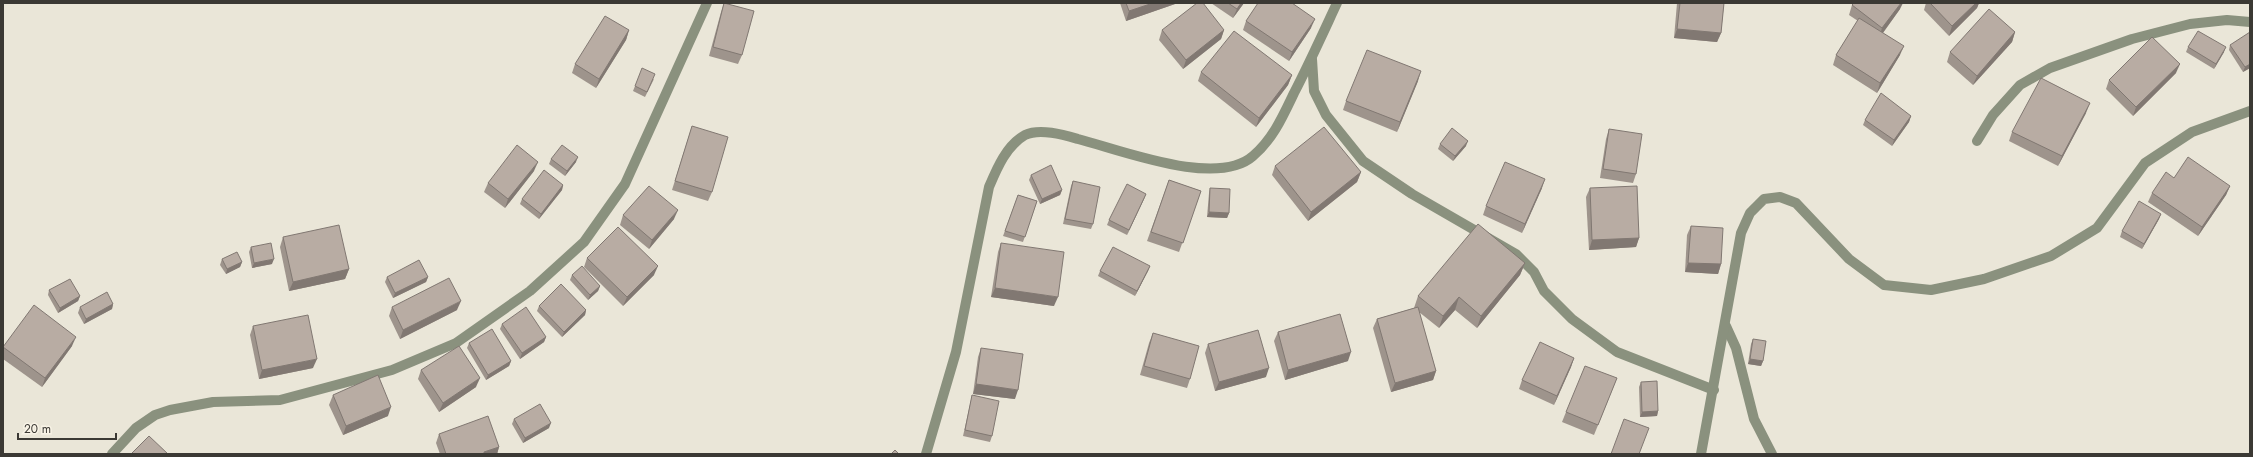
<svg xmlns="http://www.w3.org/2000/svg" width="2253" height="457" font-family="Jost,sans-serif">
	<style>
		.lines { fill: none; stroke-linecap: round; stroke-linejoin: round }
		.minor { stroke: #8a917e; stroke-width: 10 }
		.wall { fill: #9e948c }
		.shaded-wall { fill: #817872 }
		.building { fill: #b8aca3; stroke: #817872 }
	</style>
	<rect width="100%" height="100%" fill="#eae6d8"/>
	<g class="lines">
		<g class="minor">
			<path d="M1312,59L1314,91L1326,115L1363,161L1412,194L1516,254L1534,272L1544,291L1572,319L1617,352L1714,390"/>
			<path d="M1977,141L1993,115L2020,85L2050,68L2132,39L2190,24L2227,20L2250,22"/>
			<path d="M1726,326L1736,348L1754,419L1772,454"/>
			<path d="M112,454L136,428L155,415L170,410L213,402L280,400L392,370L456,343L530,291L584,242L625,184L707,3"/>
			<path d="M926,454L956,352L989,187C997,168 1006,146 1025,135C1040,128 1064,135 1078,139C1121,150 1217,188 1253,156C1273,139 1283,116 1294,93C1309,64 1323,33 1337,3"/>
			<path d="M1701,454L1741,233L1750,213L1764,199L1780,197L1796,203L1849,259L1884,285L1931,290L1984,279L2051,256L2097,228L2145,163L2192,132L2250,111"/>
		</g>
	</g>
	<g class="wall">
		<path d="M724,3L742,55L738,64L709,56L721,12Z"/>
		<path d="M1120,3H1175V4L1126,21Z"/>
		<path d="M1211,3H1244L1233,18Z"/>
		<path d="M1677,3H1724L1721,33L1717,42L1674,38Z"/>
		<path d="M1926,3H1979L1977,8L1949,36L1924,10Z"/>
		<path d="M1852,5L1900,9L1883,33L1900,55L1877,93L1833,65L1836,55L1858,21L1849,15Z"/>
		<path d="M1246,21L1311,28L1289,61L1243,30Z"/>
		<path d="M629,30L626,40L596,88L572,73L575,64Z"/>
		<path d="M1162,30H1224L1221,39L1183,69L1159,40Z"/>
		<path d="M2015,32L2012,42L1973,85L1947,62L1950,52Z"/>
		<path d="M2230,45L2250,68L2243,72L2229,50Z"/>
		<path d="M2188,47L2224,52L2214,69L2186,52Z"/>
		<path d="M1201,72L1292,75L1288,85L1256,127L1198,81Z"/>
		<path d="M2176,73L2133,116L2106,89L2109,80Z"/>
		<path d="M654,79L645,97L633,91L635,86Z"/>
		<path d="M1418,81L1397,132L1343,110L1346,101Z"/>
		<path d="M2086,113L2058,166L2009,141L2012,132Z"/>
		<path d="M1911,116L1909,122L1892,146L1863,125L1865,120Z"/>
		<path d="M692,126L712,192L708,201L672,190Z"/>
		<path d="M1609,129L1636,174L1633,183L1600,178L1606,139Z"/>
		<path d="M1440,144L1466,146L1453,161L1438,149Z"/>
		<path d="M551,159L576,162L565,176L549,164Z"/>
		<path d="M1275,166L1361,172L1357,182L1308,221L1272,175Z"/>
		<path d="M534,171L505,208L484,192L488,183Z"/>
		<path d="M1031,175L1062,190L1060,195L1040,204L1029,180Z"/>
		<path d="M2174,178L2230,186L2226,195L2198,236L2148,202L2152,193Z"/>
		<path d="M1169,180L1201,191L1179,252L1147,241Z"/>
		<path d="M1073,181L1093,224L1091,229L1063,224L1071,186Z"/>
		<path d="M563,185L562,190L539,219L520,204L522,199Z"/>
		<path d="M1210,188L1229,213L1227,218L1207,217L1209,193Z"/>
		<path d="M1542,188L1522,233L1483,215L1486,206Z"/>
		<path d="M1590,188L1639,238L1636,247L1589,250L1586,197Z"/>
		<path d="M1146,194L1144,199L1127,235L1107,225L1109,220Z"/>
		<path d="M1018,195L1037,201L1023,242L1003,236Z"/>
		<path d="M2161,214L2159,219L2142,249L2120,237L2122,231Z"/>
		<path d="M623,215L674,219L649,249L620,225Z"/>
		<path d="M1691,226L1721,264L1718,274L1685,272L1687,235Z"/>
		<path d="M283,237L349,269L345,279L289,291L280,247Z"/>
		<path d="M1001,243L1054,306L991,297L998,252Z"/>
		<path d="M251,247L272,264L252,268L249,252Z"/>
		<path d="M587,258L654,275L623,306L584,267Z"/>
		<path d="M222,259L242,262L240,267L226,274L220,265Z"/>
		<path d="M1525,263L1520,275L1477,328L1455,310L1439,328L1419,312L1436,371L1433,380L1391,392L1373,328L1377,319L1414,308L1418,296Z"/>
		<path d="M1150,266L1148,271L1135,296L1098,276L1100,271Z"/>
		<path d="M572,275L600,286L598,291L588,300L570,280Z"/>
		<path d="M387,277H428L426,282L393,298L385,282Z"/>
		<path d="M49,290L80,296L78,301L58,313L48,295Z"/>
		<path d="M113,304L112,309L84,324L78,313L80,307Z"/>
		<path d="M539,306L586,310L585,315L562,337L537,311Z"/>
		<path d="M392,307L457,310L400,339L389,316Z"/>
		<path d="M502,324L546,337L544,342L520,359L500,329Z"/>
		<path d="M253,326L313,368L259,379L250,335Z"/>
		<path d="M1278,332L1348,361L1285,380L1274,341Z"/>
		<path d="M1153,333L1190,379L1187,388L1140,375L1149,343Z"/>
		<path d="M1753,339L1763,361L1761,366L1748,364L1751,344Z"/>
		<path d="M469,343L511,361L509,366L486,380L467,348Z"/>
		<path d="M1208,344L1266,377L1215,391L1205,353Z"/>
		<path d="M72,346L42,387L3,359V347Z"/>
		<path d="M981,348L1015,399L973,394L978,357Z"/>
		<path d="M1574,358L1571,367L1554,405L1519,389L1522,380Z"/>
		<path d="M421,370L476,387L439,412L418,379Z"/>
		<path d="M1617,378L1594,435L1562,422L1566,412Z"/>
		<path d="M1641,382L1658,411L1657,416L1640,417L1639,387Z"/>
		<path d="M333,395L388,416L343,435L329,405Z"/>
		<path d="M972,395L992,436L990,442L963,436L971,400Z"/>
		<path d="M514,419L549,428L523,443L512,424Z"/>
		<path d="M439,434L499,447L497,454H440L436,443Z"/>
	</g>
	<g class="shaded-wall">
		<path d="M1153,3H1175V4L1126,21L1129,11Z"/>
		<path d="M1241,3H1244L1233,18L1237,9Z"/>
		<path d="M1901,3H1903L1900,9L1879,38L1882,28Z"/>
		<path d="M1976,3H1979L1977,8L1949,36L1952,26Z"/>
		<path d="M1315,19L1311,28L1289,61L1292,52Z"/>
		<path d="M1677,29L1721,33L1717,42L1674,38Z"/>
		<path d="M629,30L626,40L596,88L599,79Z"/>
		<path d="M1224,30L1221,39L1183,69L1186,60Z"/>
		<path d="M2015,32L2012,42L1973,85L1977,76Z"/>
		<path d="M1904,46L1900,55L1877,93L1880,83Z"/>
		<path d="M2226,47L2224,52L2214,69L2216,64Z"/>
		<path d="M2180,64L2176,73L2133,116L2136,107Z"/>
		<path d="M2250,64V68L2243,72L2245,67Z"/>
		<path d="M1421,71L1418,81L1397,132L1400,122Z"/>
		<path d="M1292,75L1288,85L1256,127L1259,118Z"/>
		<path d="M2090,103L2086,113L2058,166L2062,156Z"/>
		<path d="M1911,116L1909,122L1892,146L1894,140Z"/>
		<path d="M1468,141L1466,146L1453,161L1455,156Z"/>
		<path d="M578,157L576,162L565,176L567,171Z"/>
		<path d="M538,162L534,171L505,208L508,199Z"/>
		<path d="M1361,172L1357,182L1308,221L1311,212Z"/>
		<path d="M1545,179L1542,188L1522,233L1525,224Z"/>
		<path d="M563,185L562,190L539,219L541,214Z"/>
		<path d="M2230,186L2226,195L2198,236L2202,227Z"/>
		<path d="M1062,190L1060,195L1040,204L1042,199Z"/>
		<path d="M1146,194L1144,199L1127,235L1129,230Z"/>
		<path d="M678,210L674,219L649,249L652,240Z"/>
		<path d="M1209,212L1229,213L1227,218L1207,217Z"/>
		<path d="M2161,214L2159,219L2142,249L2144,244Z"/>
		<path d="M1639,238L1636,247L1589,250L1592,240Z"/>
		<path d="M274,259L272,264L252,268L254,263Z"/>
		<path d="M242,262L240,267L226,274L227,269Z"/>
		<path d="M1525,263L1520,275L1477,328L1481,316Z"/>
		<path d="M1688,263L1721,264L1718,274L1685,272Z"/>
		<path d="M658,266L654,275L623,306L627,297Z"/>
		<path d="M1150,266L1148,271L1135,296L1137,291Z"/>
		<path d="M349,269L345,279L289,291L293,282Z"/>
		<path d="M428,277L426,282L393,298L395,293Z"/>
		<path d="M600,286L598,291L588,300L590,295Z"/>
		<path d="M995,288L1058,297L1054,306L991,297Z"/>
		<path d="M80,296L78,301L58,313L60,308Z"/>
		<path d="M1459,297L1455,310L1439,328L1443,316Z"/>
		<path d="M461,301L457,310L400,339L403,330Z"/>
		<path d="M113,304L112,309L84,324L86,319Z"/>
		<path d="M586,310L585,315L562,337L564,332Z"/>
		<path d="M76,337L72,346L42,387L45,378Z"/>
		<path d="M546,337L544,342L520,359L522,353Z"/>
		<path d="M1351,352L1348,361L1285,380L1288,370Z"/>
		<path d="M1574,358L1571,367L1554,405L1557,396Z"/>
		<path d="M317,359L313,368L259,379L262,370Z"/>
		<path d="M1750,359L1763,361L1761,366L1748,364Z"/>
		<path d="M511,361L509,366L486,380L488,375Z"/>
		<path d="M1269,368L1266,377L1215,391L1219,382Z"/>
		<path d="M1436,371L1433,380L1391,392L1395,383Z"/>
		<path d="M480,378L476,387L439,412L443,403Z"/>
		<path d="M976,384L1018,390L1015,399L973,394Z"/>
		<path d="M391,407L388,416L343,435L346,426Z"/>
		<path d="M1658,411L1657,416L1640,417L1642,412Z"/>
		<path d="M551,423L549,428L523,443L525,438Z"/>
		<path d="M499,447L497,454H483L484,452Z"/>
	</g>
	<g class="building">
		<path d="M724,3L754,11L742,55L713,47Z"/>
		<path d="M1126,3H1153L1129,11Z"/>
		<path d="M1197,3H1203L1224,30L1186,60L1162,30Z"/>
		<path d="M1228,3H1241L1237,9Z"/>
		<path d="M1258,3H1292L1315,19L1292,52L1246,21Z"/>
		<path d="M1680,3H1724L1721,33L1677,29Z"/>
		<path d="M1854,3H1901L1882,28L1852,5Z"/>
		<path d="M1930,3H1976L1952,26Z"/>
		<path d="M1989,9L2015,32L1977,76L1950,52Z"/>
		<path d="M605,16L629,30L599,79L575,64Z"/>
		<path d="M1859,18L1904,46L1880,83L1836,55Z"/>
		<path d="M1234,31L1292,75L1259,118L1201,72Z"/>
		<path d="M2198,31L2226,47L2216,64L2188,47Z"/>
		<path d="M2250,32V64L2245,67L2230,45Z"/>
		<path d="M2152,37L2180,64L2136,107L2109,80Z"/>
		<path d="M1367,50L1421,71L1400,122L1346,101Z"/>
		<path d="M642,68L655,74L647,92L635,86Z"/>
		<path d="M2041,78L2090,103L2062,156L2012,132Z"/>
		<path d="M1881,93L1911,116L1894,140L1865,120Z"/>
		<path d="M692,126L728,137L712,192L675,181Z"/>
		<path d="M1324,127L1361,172L1311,212L1275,166Z"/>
		<path d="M1452,128L1468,141L1455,156L1440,144Z"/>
		<path d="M1609,129L1642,134L1636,174L1603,169Z"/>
		<path d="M517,145L538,162L508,199L488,183Z"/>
		<path d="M562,145L578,157L567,171L551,159Z"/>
		<path d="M2188,157L2230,186L2202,227L2152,193L2166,172L2174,178Z"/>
		<path d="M1505,162L1545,179L1525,224L1486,206Z"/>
		<path d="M1051,165L1062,190L1042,199L1031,175Z"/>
		<path d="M544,170L563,185L541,214L522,199Z"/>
		<path d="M1169,180L1201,191L1183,243L1151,232Z"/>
		<path d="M1073,181L1100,187L1093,224L1065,219Z"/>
		<path d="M1127,184L1146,194L1129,230L1109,220Z"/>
		<path d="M649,186L678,210L652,240L623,215Z"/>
		<path d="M1637,186L1639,238L1592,240L1590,188Z"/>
		<path d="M1210,188L1230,189L1229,213L1209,212Z"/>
		<path d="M1018,195L1037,201L1025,237L1005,231Z"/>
		<path d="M2139,201L2161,214L2144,244L2122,231Z"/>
		<path d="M1478,224L1525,263L1481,316L1459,297L1443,316L1418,296Z"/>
		<path d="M339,225L349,269L293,282L283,237Z"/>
		<path d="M1691,226L1723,228L1721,264L1688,263Z"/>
		<path d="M618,227L658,266L627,297L587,258Z"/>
		<path d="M271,243L274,259L254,263L251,247Z"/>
		<path d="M1001,243L1064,252L1058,297L995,288Z"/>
		<path d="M1113,247L1150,266L1137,291L1100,271Z"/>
		<path d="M237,252L242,262L227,269L222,259Z"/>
		<path d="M419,260L428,277L395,293L387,277Z"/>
		<path d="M582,266L600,286L590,295L572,275Z"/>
		<path d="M449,278L461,301L403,330L392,307Z"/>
		<path d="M70,279L80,296L60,308L49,290Z"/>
		<path d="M561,284L586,310L564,332L539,306Z"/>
		<path d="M107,292L113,304L86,319L80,307Z"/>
		<path d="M34,305L76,337L45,378L3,347Z"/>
		<path d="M526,307L546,337L522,353L502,324Z"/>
		<path d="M1418,307L1436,371L1395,383L1377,319Z"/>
		<path d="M1340,314L1351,352L1288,370L1278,332Z"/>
		<path d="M308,315L317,359L262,370L253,326Z"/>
		<path d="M492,329L511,361L488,375L469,343Z"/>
		<path d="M1258,330L1269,368L1219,382L1208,344Z"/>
		<path d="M1153,333L1199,346L1190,379L1144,366Z"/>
		<path d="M1753,339L1766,341L1763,361L1750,359Z"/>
		<path d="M1540,342L1574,358L1557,396L1522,380Z"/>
		<path d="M459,346L480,378L443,403L421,370Z"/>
		<path d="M981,348L1023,354L1018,390L976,384Z"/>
		<path d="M1585,366L1617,378L1598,425L1566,412Z"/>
		<path d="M378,375L391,407L346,426L333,395Z"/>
		<path d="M1657,381L1658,411L1642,412L1641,382Z"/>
		<path d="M972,395L999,401L992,436L965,430Z"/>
		<path d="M540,404L551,423L525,438L514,419Z"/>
		<path d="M488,416L499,447L484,452V454H446L439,434Z"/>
		<path d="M1624,419L1649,428L1639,454H1611Z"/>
		<path d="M149,436L168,454H131Z"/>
		<path d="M895,450L899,454H891Z"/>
	</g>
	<rect width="2253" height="457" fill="none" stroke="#3b3934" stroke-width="8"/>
	<path d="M18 433v6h98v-6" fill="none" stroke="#3b3934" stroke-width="2"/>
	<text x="24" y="433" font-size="12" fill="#3b3934" stroke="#f8f3e6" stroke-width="3" paint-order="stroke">20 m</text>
</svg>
